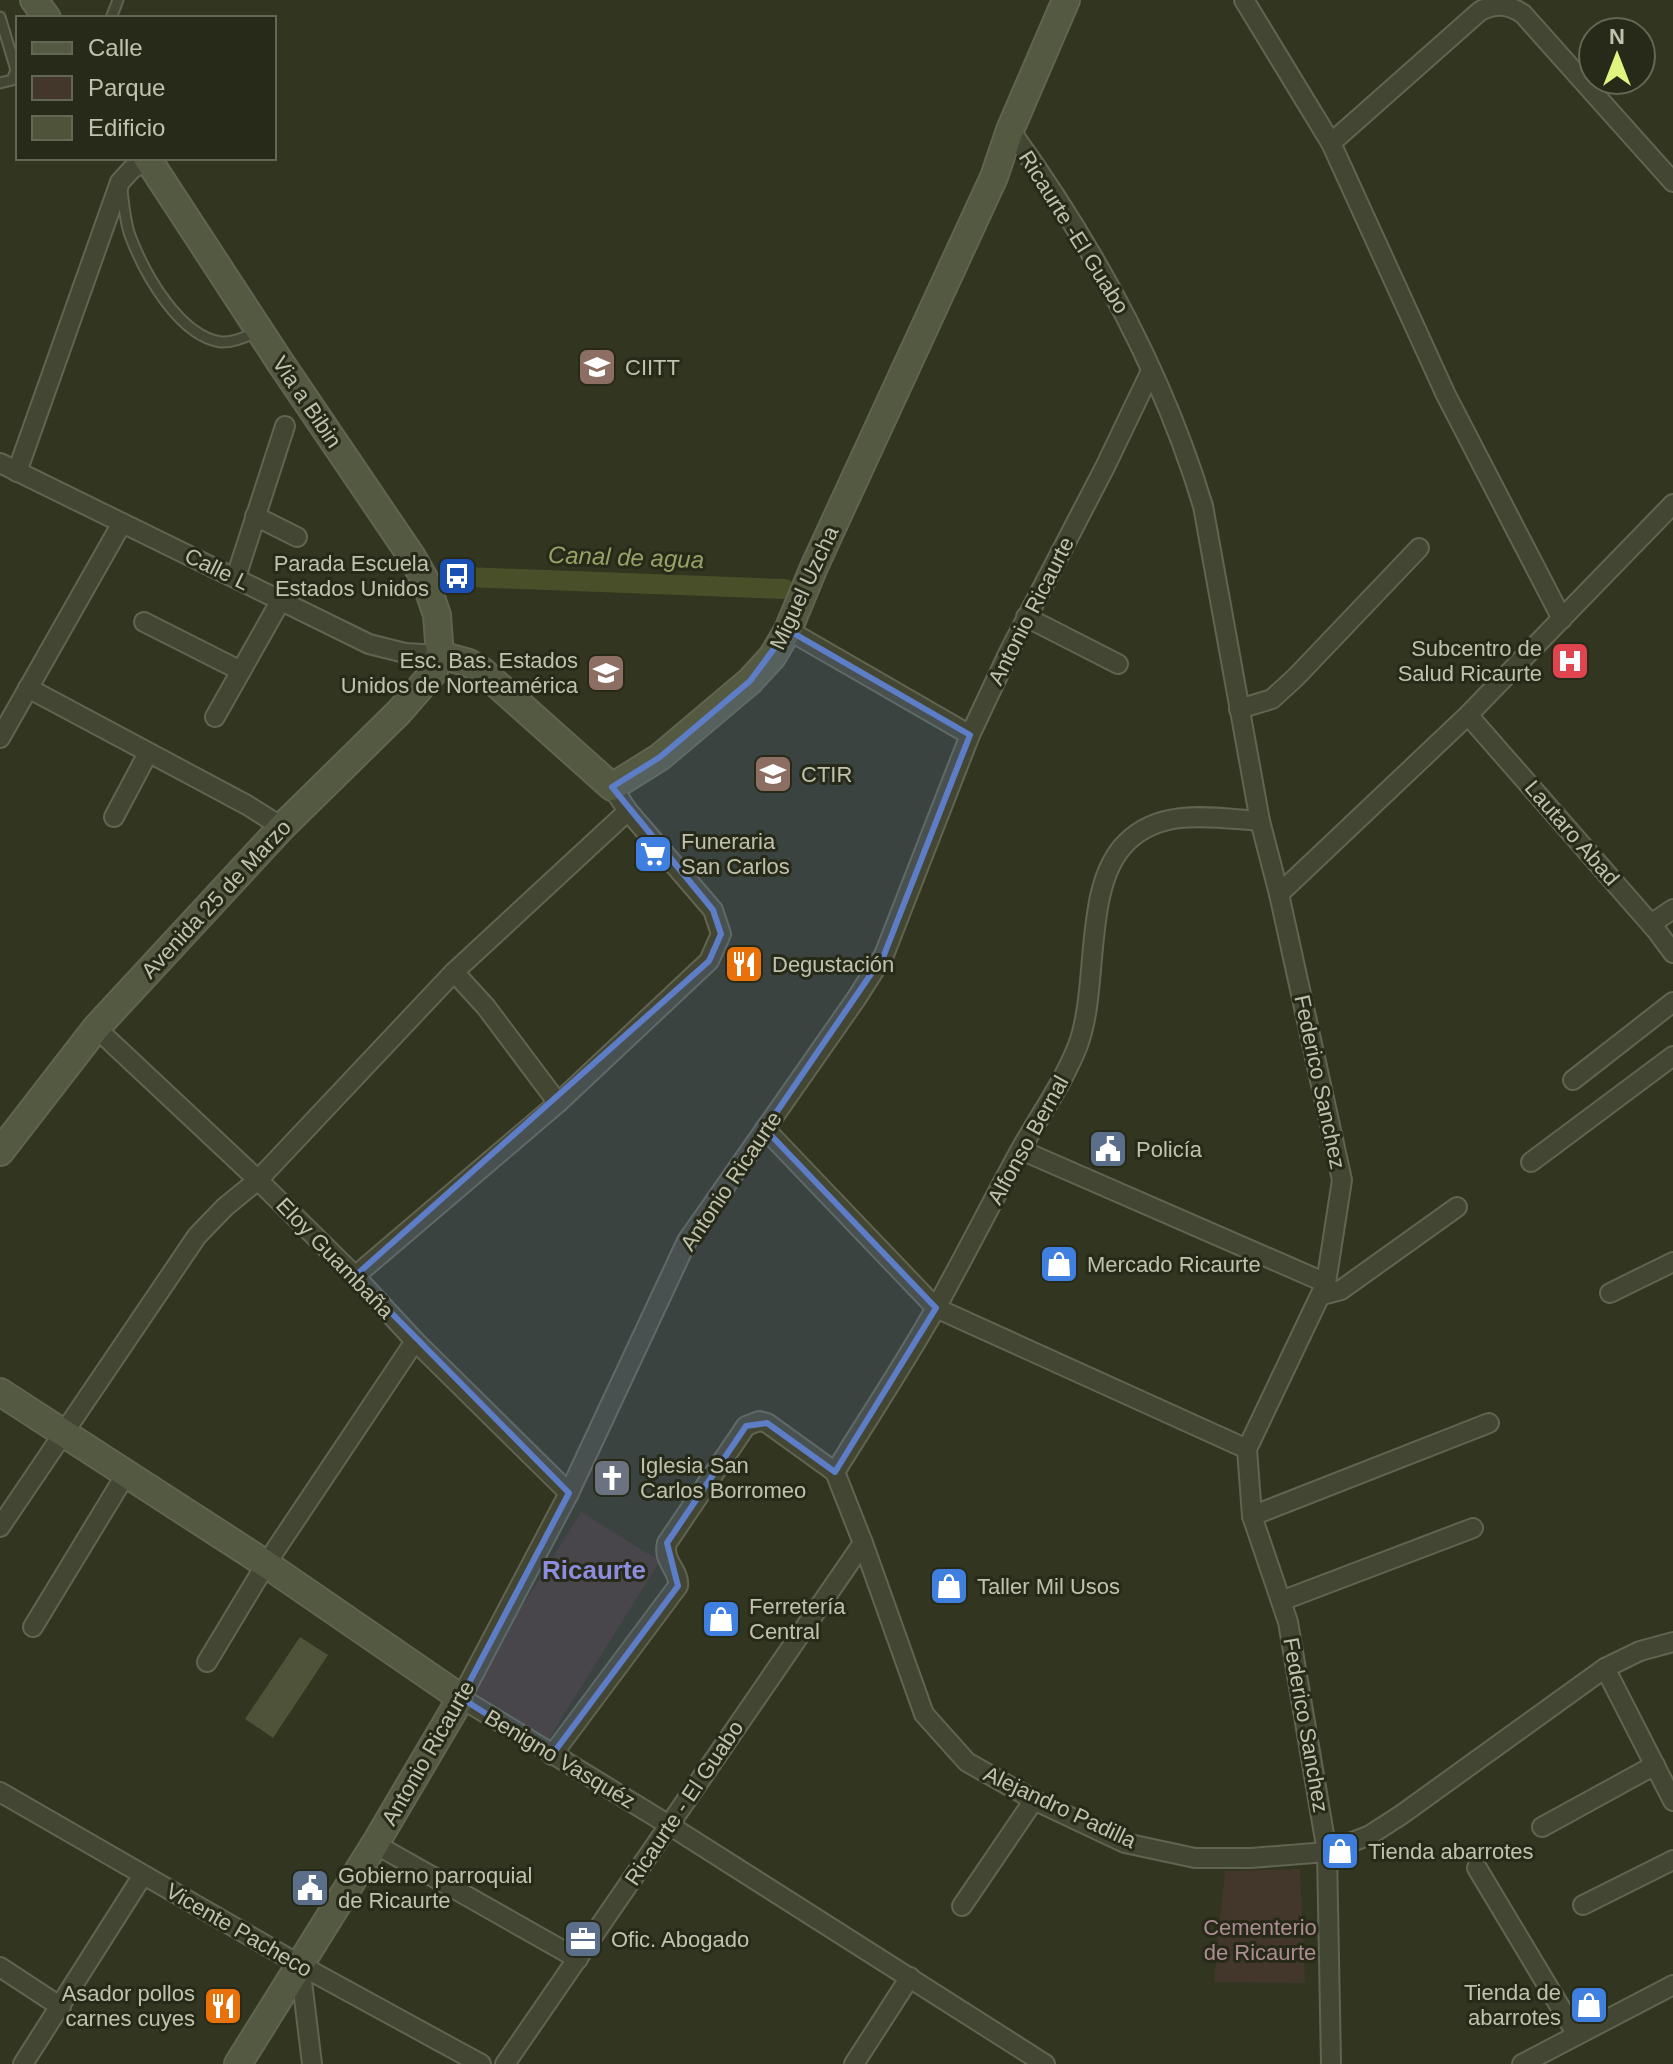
<svg xmlns="http://www.w3.org/2000/svg" width="1673" height="2064" font-family="Arial,sans-serif">
	<style>
		.green { fill: #43372c }
		.lines { fill: none; stroke-linecap: round; stroke-linejoin: round }
		.canal { stroke: #494f29; stroke-width: 20 }
		.building { fill: #4f5339 }
		.lane-casing { stroke: #606450; stroke-width: 13 }
		.street-casing { stroke: #606450; stroke-width: 22 }
		.secondary-casing { stroke: #606450; stroke-width: 30 }
		.lane { stroke: #434633; stroke-width: 9 }
		.street { stroke: #434633; stroke-width: 18 }
		.secondary { stroke: #545941; stroke-width: 26 }
		.marked { fill: #5e7dc7; fill-opacity: 0.2; stroke: #5e7dc7; stroke-width: 6; stroke-linejoin: round }
		.labels { text-anchor: middle; dominant-baseline: central; stroke-width: 6; stroke-linejoin: round; paint-order: stroke }
		.street-label { font-size: 22px; fill: #bfc3ad; stroke: #272a19 }
		.poi-label { font-size: 22px; fill: #bfc3ad; stroke: #272a19; text-anchor: start }
		.park-label { font-size: 22px; fill: #ad8c92; stroke: #272a19 }
		.water-label { font-size: 24px; font-style: italic; fill: #99a266; stroke: #272a19 }
		.quarter-label { font-size: 26px; font-weight: bold; fill: #8d8cde; stroke: #272a19 }
	</style>
	<rect width="100%" height="100%" fill="#323520"/>
	<g class="green">
		<path d="M581,1512L660,1561L548,1740L469,1691Z"/>
		<path d="M1300,1869L1305,1983L1214,1982L1225,1871Z"/>
	</g>
	<g class="lines">
		<path class="canal" d="M465,577L785,589"/>
	</g>
	<path class="building" d="M300,1637L328,1655L273,1738L245,1719Z"/>
	<g class="lines">
		<g class="lane-casing">
			<g id="lane">
				<path d="M0,17L16,70L12,80L0,83"/>
				<path d="M111,18L118,0"/>
				<path d="M122,190C124,205 125,224 131,238C145,274 179,336 221,342C232,343 246,337 256,332"/>
			</g>
		</g>
		<g class="street-casing">
			<g id="street">
				<path d="M1244,0L1331,143L1446,395L1562,619"/>
				<path d="M1010,130C1093,245 1162,370 1203,506L1260,821L1279,894L1342,1180L1326,1283L1247,1449L1252,1516L1288,1622L1327,1852L1331,2064"/>
				<path d="M1331,143L1480,11C1496,3 1508,4 1523,14L1673,182"/>
				<path d="M0,463L369,644L405,653L440,655"/>
				<path d="M17,472L120,182L132,169L148,160"/>
				<path d="M255,516L297,537"/>
				<path d="M236,577L285,426"/>
				<path d="M1026,617L1118,664"/>
				<path d="M144,622L241,671"/>
				<path d="M788,630L970,735"/>
				<path d="M28,688L247,805L282,827"/>
				<path d="M1239,709L1272,699L1296,677L1419,548"/>
				<path d="M1468,715L1656,930L1673,953"/>
				<path d="M215,717L281,600"/>
				<path d="M0,738L122,523"/>
				<path d="M114,817L148,753"/>
				<path d="M1260,821C1215,818 1162,807 1127,842C1082,885 1100,986 1078,1045C1063,1084 1037,1119 1017,1156C990,1206 964,1257 937,1306C905,1363 869,1417 835,1472L863,1543L924,1714L967,1762L1034,1800L1125,1843L1195,1858H1251L1327,1852L1370,1835L1401,1815L1605,1668L1640,1651L1673,1642"/>
				<path d="M1279,894L1468,715L1673,504"/>
				<path d="M1651,924L1673,909"/>
				<path d="M454,972L486,1007L558,1103"/>
				<path d="M96,1028L258,1180L355,1276L415,1341L569,1493"/>
				<path d="M1573,1080L1673,1002"/>
				<path d="M765,1129L936,1308L1247,1449"/>
				<path d="M1021,1150L1326,1283"/>
				<path d="M1531,1162L1673,1056"/>
				<path d="M355,1276L558,1103L709,961L721,934L713,910L628,811L612,787"/>
				<path d="M1610,1293L1673,1262"/>
				<path d="M1322,1295L1341,1290L1457,1207"/>
				<path d="M1252,1516L1489,1423"/>
				<path d="M0,1527L197,1236L225,1207L258,1180L454,972L628,811"/>
				<path d="M1281,1601L1473,1528"/>
				<path d="M33,1627L126,1474"/>
				<path d="M207,1662L266,1564L415,1341"/>
				<path d="M1605,1668L1673,1801"/>
				<path d="M552,1755L678,1586C680,1570 662,1562 667,1543L746,1426L759,1421L767,1423L835,1472"/>
				<path d="M0,1792L300,1965L481,2064"/>
				<path d="M1542,1827L1655,1765"/>
				<path d="M375,1844L578,1959"/>
				<path d="M1477,1868L1577,2035"/>
				<path d="M1583,1905L1673,1860"/>
				<path d="M962,1906L1034,1800"/>
				<path d="M300,1965L312,2064"/>
				<path d="M0,1967L61,2007"/>
				<path d="M23,2064L143,1875"/>
				<path d="M505,2064L863,1543"/>
				<path d="M854,2064L910,1977"/>
				<path d="M1045,2064L669,1825L461,1698L569,1493L687,1241L856,999L884,955L970,735L1011,648L1105,467L1151,371"/>
				<path d="M1522,2064L1673,1985"/>
			</g>
		</g>
		<g class="secondary-casing">
			<g id="secondary">
				<path d="M34,0L47,18"/>
				<path d="M440,655L469,663L482,671L612,787L660,757L750,681L772,657L788,630L814,567L994,177L1010,130L1066,0"/>
				<path d="M0,1152L96,1028L282,827L399,712L433,673L440,655L437,615L425,580L412,557L280,362L147,158"/>
				<path d="M0,1392L266,1564L461,1698L375,1844L238,2064"/>
			</g>
		</g>
		<use href="#lane" class="lane"/>
		<use href="#street" class="street"/>
		<use href="#secondary" class="secondary"/>
	</g>
	<path class="marked" d="M788,630L970,735L884,955L765,1129L936,1308L835,1472L767,1423L746,1426L667,1543L678,1586L552,1755L461,1698L569,1493L355,1276L709,961L721,934L713,910L612,787L660,757L750,681Z"/>
	<defs>
		<g id="university-square" transform="scale(2)"><rect x="-9" y="-9" width="18" height="18" rx="4" fill="#8d6e63" stroke="#272a19"/><path d="M0-5L7-2L0 1L-7-2ZM-4 1L0 2.5L4 1V4Q0 6-4 4Z" fill="#fff"/></g>
		<g id="bus-square" transform="scale(2)"><rect x="-9" y="-9" width="18" height="18" rx="4" fill="#1a4fb4" stroke="#272a19"/><path d="M-5-6H5V4H4V6H2V4H-2V6H-4V4H-5ZM-3.5-4V0h7V-4ZM-3.5 1.2v1.5H-2V1.2ZM2 1.2v1.5H3.5V1.2Z" fill="#fff"/></g>
		<g id="hospital-square" transform="scale(2)"><rect x="-9" y="-9" width="18" height="18" rx="4" fill="#e0444e" stroke="#272a19"/><path d="M-5-5h3v3.5h4V-5h3V5h-3V1.5h-4V5h-3Z" fill="#fff"/></g>
		<g id="school-square" transform="scale(2)"><rect x="-9" y="-9" width="18" height="18" rx="4" fill="#8d6e63" stroke="#272a19"/><path d="M0-5L7-2L0 1L-7-2ZM-4 1L0 2.5L4 1V4Q0 6-4 4Z" fill="#fff"/></g>
		<g id="supermarket-square" transform="scale(2)"><rect x="-9" y="-9" width="18" height="18" rx="4" fill="#3f7fe0" stroke="#272a19"/><path d="M-6-5.5h2.5l.6 2H6L4.5 2H-2.5L-4.4-4H-6ZM-1.5 3.2a1.3 1.3 0 1 0 .1 0ZM3 3.2a1.3 1.3 0 1 0 .1 0Z" fill="#fff"/></g>
		<g id="restaurant-square" transform="scale(2)"><rect x="-9" y="-9" width="18" height="18" rx="4" fill="#e8710a" stroke="#272a19"/><path d="M-5-6h1v4h1v-4h1v4h1v-4h1v5L-1.5 .5V6h-2V.5L-5-1ZM5-6V6H3V1.5H1.5Q1.5-4 5-6Z" fill="#fff"/></g>
		<g id="civic-square" transform="scale(2)"><rect x="-9" y="-9" width="18" height="18" rx="4" fill="#5c6f8a" stroke="#272a19"/><path d="M-.6-6.5H3V-4.5H.6V-3L4-1V1h2V6H-6V1h2V-1L-.6-3ZM-1.2 2.5V6h2.4V2.5Z" fill="#fff"/></g>
		<g id="shop-square" transform="scale(2)"><rect x="-9" y="-9" width="18" height="18" rx="4" fill="#3f7fe0" stroke="#272a19"/><path d="M-5-2.5h2.3a2.7 3.5 0 0 1 5.4 0H5L5.5 6h-11ZM-1.5-2.5h3a1.5 2.3 0 0 0-3 0Z" fill="#fff"/></g>
		<g id="church-square" transform="scale(2)"><rect x="-9" y="-9" width="18" height="18" rx="4" fill="#6b7280" stroke="#272a19"/><path d="M-1.2-6h2.4v3.5h3.3v2.4h-3.3V6h-2.4V-.1h-3.3v-2.4h3.3Z" fill="#fff"/></g>
		<g id="office-square" transform="scale(2)"><rect x="-9" y="-9" width="18" height="18" rx="4" fill="#5c6f8a" stroke="#272a19"/><path d="M-6-3h4V-5.5h4V-3h4V5H-6ZM-1-4.5V-3h2v-1.5ZM-6 0V1H6V0Z" fill="#fff"/></g>
	</defs>
	<g fill-rule="evenodd">
		<use href="#university-square" x="597" y="367"/>
		<use href="#bus-square" x="457" y="576"/>
		<use href="#hospital-square" x="1570" y="661"/>
		<use href="#school-square" x="606" y="673"/>
		<use href="#school-square" x="773" y="774"/>
		<use href="#supermarket-square" x="653" y="854"/>
		<use href="#restaurant-square" x="744" y="964"/>
		<use href="#civic-square" x="1108" y="1149"/>
		<use href="#shop-square" x="1059" y="1264"/>
		<use href="#church-square" x="612" y="1478"/>
		<use href="#shop-square" x="949" y="1586"/>
		<use href="#shop-square" x="721" y="1619"/>
		<use href="#shop-square" x="1340" y="1851"/>
		<use href="#civic-square" x="310" y="1888"/>
		<use href="#office-square" x="583" y="1939"/>
		<use href="#shop-square" x="1589" y="2005"/>
		<use href="#restaurant-square" x="223" y="2006"/>
	</g>
	<g class="labels">
		<g class="street-label">
			<text transform="translate(1074 232) rotate(58)">Ricaurte -El Guabo</text>
			<text transform="translate(307 402) rotate(56)">Via a Bibin</text>
			<text transform="translate(217 569) rotate(26)">Calle L</text>
			<text transform="translate(804 588) rotate(-65)">Miguel Uzcha</text>
			<text transform="translate(1031 611) rotate(-63)">Antonio Ricaurte</text>
			<text transform="translate(1572 833) rotate(49)">Lautaro Abad</text>
			<text transform="translate(216 899) rotate(-47)">Avenida 25 de Marzo</text>
			<text transform="translate(1320 1082) rotate(78)">Federico Sanchez</text>
			<text transform="translate(1028 1140) rotate(-61)">Alfonso Bernal</text>
			<text transform="translate(731 1181) rotate(-56)">Antonio Ricaurte</text>
			<text transform="translate(335 1258) rotate(46)">Eloy Guambaña</text>
			<text transform="translate(1306 1725) rotate(80)">Federico Sanchez</text>
			<text transform="translate(428 1753) rotate(-60)">Antonio Ricaurte</text>
			<text transform="translate(560 1759) rotate(31)">Benigno Vasquéz</text>
			<text transform="translate(684 1803) rotate(-56)">Ricaurte - El Guabo</text>
			<text transform="translate(1060 1807) rotate(25)">Alejandro Padilla</text>
			<text transform="translate(239 1930) rotate(30)">Vicente Pacheco</text>
		</g>
		<g class="poi-label">
			<text x="625" y="367">CIITT</text>
			<text x="429" y="563" text-anchor="end">Parada Escuela<tspan x="429" dy="25">Estados Unidos</tspan></text>
			<text x="1542" y="648" text-anchor="end">Subcentro de<tspan x="1542" dy="25">Salud Ricaurte</tspan></text>
			<text x="578" y="660" text-anchor="end">Esc. Bas. Estados<tspan x="578" dy="25">Unidos de Norteamérica</tspan></text>
			<text x="801" y="774">CTIR</text>
			<text x="681" y="841">Funeraria<tspan x="681" dy="25">San Carlos</tspan></text>
			<text x="772" y="964">Degustación</text>
			<text x="1136" y="1149">Policía</text>
			<text x="1087" y="1264">Mercado Ricaurte</text>
			<text x="640" y="1465">Iglesia San<tspan x="640" dy="25">Carlos Borromeo</tspan></text>
			<text x="977" y="1586">Taller Mil Usos</text>
			<text x="749" y="1606">Ferretería<tspan x="749" dy="25">Central</tspan></text>
			<text x="1368" y="1851">Tienda abarrotes</text>
			<text x="338" y="1875">Gobierno parroquial<tspan x="338" dy="25">de Ricaurte</tspan></text>
			<text x="611" y="1939">Ofic. Abogado</text>
			<text x="1561" y="1992" text-anchor="end">Tienda de<tspan x="1561" dy="25">abarrotes</tspan></text>
			<text x="195" y="1993" text-anchor="end">Asador pollos<tspan x="195" dy="25">carnes cuyes</tspan></text>
		</g>
		<g class="park-label">
			<text x="1260" y="1927">Cementerio<tspan x="1260" dy="25">de Ricaurte</tspan></text>
		</g>
		<g class="water-label">
			<text transform="translate(626 557) rotate(2)">Canal de agua</text>
		</g>
		<g class="quarter-label">
			<text x="594" y="1570">Ricaurte</text>
		</g>
	</g>
	<rect x="16" y="16" width="260" height="144" fill="#272a19" stroke="#646754" stroke-width="2"/>
	<rect x="32" y="42" width="40" height="12" fill="#545941" stroke="#646754" stroke-width="2"/>
	<text x="88" y="56" font-size="24" fill="#bfc3ad">Calle</text>
	<rect x="32" y="76" width="40" height="24" fill="#43372c" stroke="#646754" stroke-width="2"/>
	<text x="88" y="96" font-size="24" fill="#bfc3ad">Parque</text>
	<rect x="32" y="116" width="40" height="24" fill="#4f5339" stroke="#646754" stroke-width="2"/>
	<text x="88" y="136" font-size="24" fill="#bfc3ad">Edificio</text>
	<g transform="translate(1617 56)"><circle r="38" fill="#272a19" stroke="#646754" stroke-width="2"/>
	<path d="M0-6L14 30L0 20L-14 30Z" fill="#dff580"/>
	<text y="-12" font-size="22" font-weight="bold" text-anchor="middle" fill="#bfc3ad">N</text>
	</g>
</svg>
